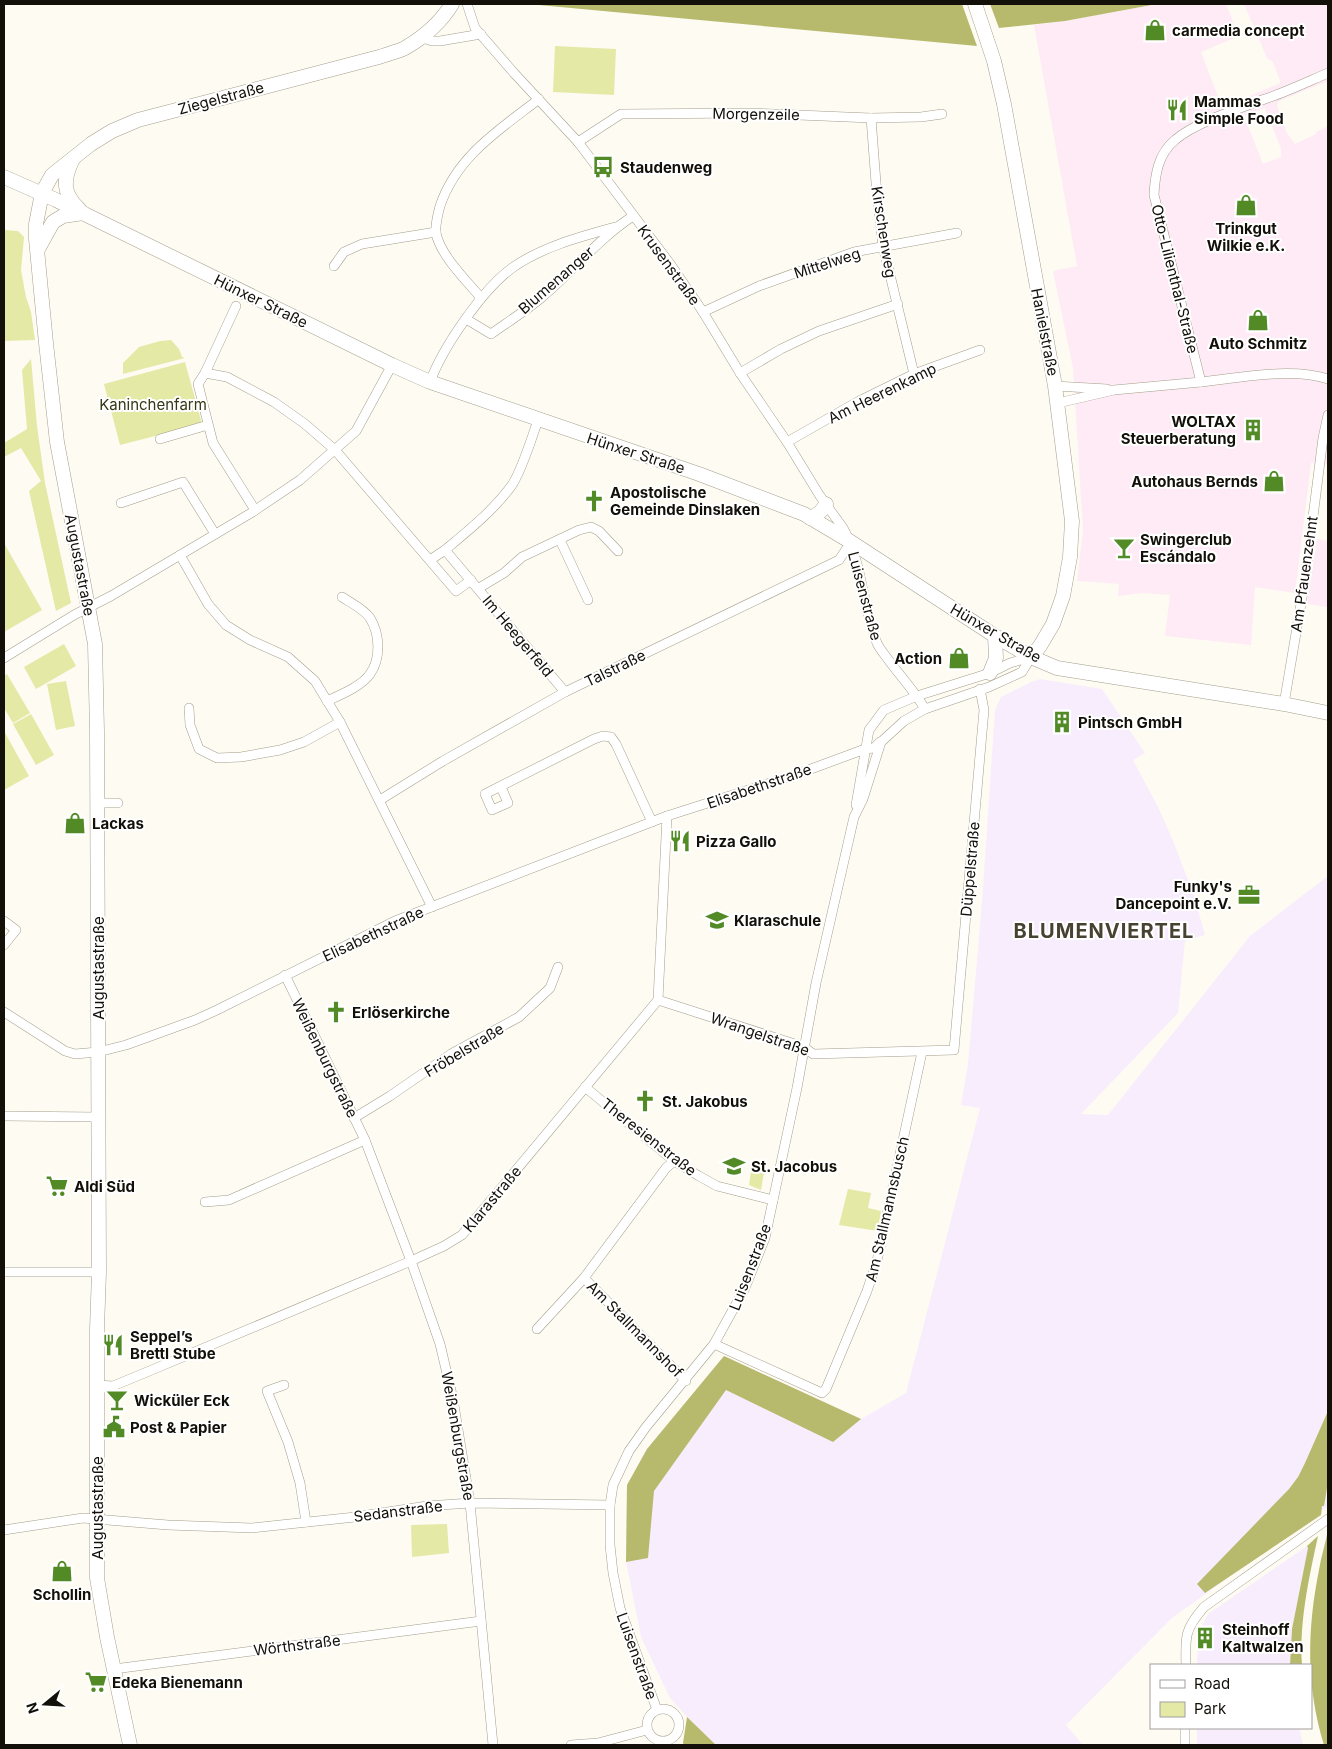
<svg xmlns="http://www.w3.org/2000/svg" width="1332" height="1749" font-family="Inter,sans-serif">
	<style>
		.commercial { fill: #feebf5; fill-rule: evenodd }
		.industrial { fill: #f8edfd }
		.green { fill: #e5e9a6 }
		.forest { fill: #b7ba6c }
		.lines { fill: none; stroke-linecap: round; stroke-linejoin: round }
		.street-casing { stroke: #a49e8b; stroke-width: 10 }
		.secondary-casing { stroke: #a49e8b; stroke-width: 15 }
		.street { stroke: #fff; stroke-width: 9 }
		.secondary { stroke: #fff; stroke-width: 14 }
		.labels { text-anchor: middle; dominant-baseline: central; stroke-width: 4; stroke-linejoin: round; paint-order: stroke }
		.poi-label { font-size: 15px; font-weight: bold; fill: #13100a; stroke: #fff; text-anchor: start }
		.street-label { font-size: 15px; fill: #13100a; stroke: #fff }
		.park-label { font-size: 15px; fill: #363714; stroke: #fff }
		.district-label { font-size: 20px; font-weight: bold; letter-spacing: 1px; fill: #484232; stroke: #fff }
	</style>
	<rect width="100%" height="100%" fill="#fefbf3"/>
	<g class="commercial">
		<path d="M1157,4H1226L1239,36L1201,52L1222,107L1281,83L1273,62L1267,58L1244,4H1328V81L1279,101L1277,105L1287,133L1295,144L1316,134V132L1328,126V464L1311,463L1295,593L1255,587L1251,645L1165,636L1170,595L1142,593L1118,596L1119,584L1077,581L1083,530L1073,368L1053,271L1077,266L1034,25L1065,21ZM1265,108L1281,149V157L1263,164L1244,116Z"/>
		<path d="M1317,539L1328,541V607L1307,604Z"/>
	</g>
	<g class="industrial">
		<path d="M1040,679L1102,689L1145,753L1133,760L1159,809L1174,843L1194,896L1205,935L1185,941L1178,1013L1081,1114L1108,1115L1250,936L1328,876V1506L1172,1618L1066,1725L1083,1745H716L687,1717L670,1698L641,1637L626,1562L627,1485L647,1449L724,1356L861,1419L906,1393L980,1108L961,1105L968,1064L982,902L995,710L1001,697L1031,682Z"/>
		<path d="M1307,1546L1308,1548L1292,1629L1290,1665H1197L1198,1634L1208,1614Z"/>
		<path d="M1197,1728H1299L1303,1745H1197Z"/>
	</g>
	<g class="green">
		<path d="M555,46L616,49L614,95L553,92Z"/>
		<path d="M4,230L18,231L24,237L21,270L26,297L31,312L35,340L4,341Z"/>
		<path d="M171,340L179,349L182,357L185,358L123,374V363L139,347L160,341Z"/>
		<path d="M31,359L37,426L45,483L71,603L56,611L29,491L41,481L21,448L4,457V443L27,429L22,370Z"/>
		<path d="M185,362L202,424L120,445L104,384Z"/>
		<path d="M4,543L42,610L4,632Z"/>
		<path d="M64,644L76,666L36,689L24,667Z"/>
		<path d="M7,674L30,713L13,723L4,708V676Z"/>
		<path d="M66,681L75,726L56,730L47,684Z"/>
		<path d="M31,714L54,755L36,765L13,724Z"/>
		<path d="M4,731L29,776L4,790Z"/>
		<path d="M752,1165L765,1167L761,1190L749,1185Z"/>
		<path d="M848,1189L871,1193L868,1208L881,1211L878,1231L839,1225Z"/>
		<path d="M447,1524L449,1553L412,1557L411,1525Z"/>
	</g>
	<g class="forest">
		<path d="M528,4H962L977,46Z"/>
		<path d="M990,4H1157L1065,21L999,28Z"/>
		<path d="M724,1356L861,1419L833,1442L726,1390L654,1491L648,1558L626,1562L627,1485L647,1449Z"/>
		<path d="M1328,1411V1482L1324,1506H1322L1321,1515L1205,1593L1197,1584L1289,1489L1298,1477L1305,1463Z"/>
		<path d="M1328,1529V1745H1324C1306,1686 1307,1630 1319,1570C1321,1556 1326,1543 1328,1529Z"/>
		<path d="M1318,1536C1309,1578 1299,1622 1302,1665H1290L1292,1629L1308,1548L1307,1546Z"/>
		<path d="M687,1717L716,1745H684L683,1743Z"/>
	</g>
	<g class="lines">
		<g class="street-casing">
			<g id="street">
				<path d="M467,4L475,28L514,73L578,142L671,265L703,312L740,373L787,442L820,496L843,528C863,564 862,605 877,643C880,650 886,656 890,662C902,678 915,692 925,709"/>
				<path d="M420,37L432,41H440L481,34"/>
				<path d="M871,118L876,183L883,246L914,374"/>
				<path d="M578,142L621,114L752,113L871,118L921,117L942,114"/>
				<path d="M334,266L344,252L362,244L436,232"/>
				<path d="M481,298C467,281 440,255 436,233C435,224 438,214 440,206C457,156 499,130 539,99"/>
				<path d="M236,306L205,373L198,384L213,443L255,510"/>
				<path d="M703,312L759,286L854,252L957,233"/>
				<path d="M466,319L491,334C508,322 525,311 541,298C573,271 598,239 633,216"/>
				<path d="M205,373L227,377L274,402L305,424L335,450L456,591L471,580"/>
				<path d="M740,373L781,349L819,331L898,304"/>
				<path d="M430,382C443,347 482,290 512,268C543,246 583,236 619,226"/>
				<path d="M1201,382C1239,378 1291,367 1328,379"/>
				<path d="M1055,386L1107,389"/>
				<path d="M1058,403L1114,390L1201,382L1154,195C1155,175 1158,154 1175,140C1194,123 1240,108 1265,99C1286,92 1307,82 1328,73"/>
				<path d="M160,439L208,425"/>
				<path d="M787,442L859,401L914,374L980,350"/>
				<path d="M121,503L183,482L215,534"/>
				<path d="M560,540L588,600"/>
				<path d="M445,550C469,530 494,510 512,485C522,470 532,437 538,420"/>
				<path d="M180,555L208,604L226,625L250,640L288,657L315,681L340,722L432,907"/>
				<path d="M430,560L445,550L565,692"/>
				<path d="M479,588L504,573L522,557L579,530L591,527L599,531L618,551"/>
				<path d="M4,658L74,615L111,596L251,513L300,480L356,431L392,365"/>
				<path d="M327,701C340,695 362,686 370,674C381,659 380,634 370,618C364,609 351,603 342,597"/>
				<path d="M1284,704L1305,580L1323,438L1328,415"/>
				<path d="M189,708L190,725L199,749L217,758L241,757L280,750L304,742L340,722"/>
				<path d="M501,787L508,803L492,810L485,794L594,739L603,736L611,737L616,744L652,822"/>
				<path d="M380,800L443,761L565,692L839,560L851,542"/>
				<path d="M97,803H118"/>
				<path d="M856,805L869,730L884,710L917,696L990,673L1010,663L1031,657"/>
				<path d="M4,921L16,930L4,945"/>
				<path d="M285,975L365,1140L411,1261L440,1344L453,1399L470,1503L493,1745"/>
				<path d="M658,1000L804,1047L813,1054L954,1050L984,710L980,689"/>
				<path d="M4,1012L65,1051L75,1054L98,1052L126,1045L195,1020L217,1010L395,921L667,816L792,776L865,749L874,748L880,742"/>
				<path d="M585,1087L674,1161L699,1176L717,1186L773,1200"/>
				<path d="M4,1116L98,1117"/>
				<path d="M354,1118L390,1096L451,1054L519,1017L550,988L558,967"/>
				<path d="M674,1161L666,1168L584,1278L686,1381"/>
				<path d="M205,1202L229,1200L365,1140"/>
				<path d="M4,1272H99"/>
				<path d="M537,1329L584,1278"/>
				<path d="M714,1344L822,1393L826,1389L867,1291L877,1261L922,1052"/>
				<path d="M97,1385L113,1386L147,1372L411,1261L444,1246L462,1235L658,1000L667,816"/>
				<path d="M284,1385L267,1391L288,1442L300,1483L306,1522"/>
				<path d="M4,1530L83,1518L168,1525L252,1528L355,1517L427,1506L470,1503L610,1505"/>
				<path d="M1186,1665C1185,1636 1185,1629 1204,1607L1328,1519"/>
				<path d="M114,1669L481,1621"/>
				<circle cx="663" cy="1725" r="16"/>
				<path d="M657,1710L620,1608L613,1573L610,1545V1505L613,1485L629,1451L646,1427L714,1344L745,1288L765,1238L797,1088L816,983L854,817L863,799L881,742L904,721L925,709L989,687L1022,672L1031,657"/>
				<path d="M571,1745L598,1743L647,1730"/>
				<path d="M1185,1745V1728"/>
			</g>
		</g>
		<g class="secondary-casing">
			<g id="secondary">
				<path d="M975,4L994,61L1004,104L1055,386L1072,521L1070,557L1063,596L1053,624L1040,646L1031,657"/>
				<path d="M73,159C63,179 62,193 79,209"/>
				<path d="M4,177L56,200L392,365L430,382L699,474L804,514L851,542L995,636L1031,657L1057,668L1284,704L1328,713"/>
				<path d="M38,249L53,222L63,216L83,213"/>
				<path d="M810,518C818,514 822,512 826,504"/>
				<path d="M990,673L996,658L995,636"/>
				<path d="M130,1745L107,1637L97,1578V1329L99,1272L97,731L95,644L57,442L46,343L36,239V224L42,193L52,175L91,144L112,131L138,120L379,57C387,54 397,52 405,48C424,37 441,22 452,4"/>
			</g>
		</g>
		<use href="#street" class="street"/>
		<use href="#secondary" class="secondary"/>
	</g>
	<defs>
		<g id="shop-bare" transform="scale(1.725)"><path d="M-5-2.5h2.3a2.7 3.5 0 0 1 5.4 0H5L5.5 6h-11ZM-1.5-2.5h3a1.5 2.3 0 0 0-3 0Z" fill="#528b26" stroke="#fff" stroke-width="2.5" paint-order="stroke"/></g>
		<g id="restaurant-bare" transform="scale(1.725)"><path d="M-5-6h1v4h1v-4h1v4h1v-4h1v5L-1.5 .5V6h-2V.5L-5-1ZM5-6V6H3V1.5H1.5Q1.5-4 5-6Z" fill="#528b26" stroke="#fff" stroke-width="2.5" paint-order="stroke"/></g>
		<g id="bus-bare" transform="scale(1.725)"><path d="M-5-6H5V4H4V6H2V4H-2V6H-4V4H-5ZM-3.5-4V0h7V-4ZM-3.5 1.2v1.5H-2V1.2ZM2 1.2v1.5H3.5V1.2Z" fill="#528b26" stroke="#fff" stroke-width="2.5" paint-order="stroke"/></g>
		<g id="building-bare" transform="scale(1.725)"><path d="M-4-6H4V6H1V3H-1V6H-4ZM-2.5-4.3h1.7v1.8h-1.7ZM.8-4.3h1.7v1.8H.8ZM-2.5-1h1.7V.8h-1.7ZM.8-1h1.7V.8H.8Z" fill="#528b26" stroke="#fff" stroke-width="2.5" paint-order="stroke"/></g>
		<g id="church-bare" transform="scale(1.725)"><path d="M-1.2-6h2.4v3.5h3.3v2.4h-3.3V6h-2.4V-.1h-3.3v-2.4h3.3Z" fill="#528b26" stroke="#fff" stroke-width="2.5" paint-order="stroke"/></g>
		<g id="bar-bare" transform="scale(1.725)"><path d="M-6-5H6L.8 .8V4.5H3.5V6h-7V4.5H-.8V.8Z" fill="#528b26" stroke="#fff" stroke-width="2.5" paint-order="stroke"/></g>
		<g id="office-bare" transform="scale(1.725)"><path d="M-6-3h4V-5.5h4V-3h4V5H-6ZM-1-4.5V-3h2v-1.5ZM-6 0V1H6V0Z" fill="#528b26" stroke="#fff" stroke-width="2.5" paint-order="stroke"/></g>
		<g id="school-bare" transform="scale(1.725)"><path d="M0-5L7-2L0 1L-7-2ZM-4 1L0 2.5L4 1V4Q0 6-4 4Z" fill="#528b26" stroke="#fff" stroke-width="2.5" paint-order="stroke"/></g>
		<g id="supermarket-bare" transform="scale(1.725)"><path d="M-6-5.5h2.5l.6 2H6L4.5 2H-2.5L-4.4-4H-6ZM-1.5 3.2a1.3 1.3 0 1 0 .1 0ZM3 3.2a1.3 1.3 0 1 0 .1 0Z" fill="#528b26" stroke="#fff" stroke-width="2.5" paint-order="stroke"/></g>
		<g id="civic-bare" transform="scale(1.725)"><path d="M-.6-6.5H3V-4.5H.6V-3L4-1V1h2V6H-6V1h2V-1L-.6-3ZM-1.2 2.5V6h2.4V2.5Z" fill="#528b26" stroke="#fff" stroke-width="2.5" paint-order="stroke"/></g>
	</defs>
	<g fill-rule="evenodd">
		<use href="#shop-bare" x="1155" y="30"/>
		<use href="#restaurant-bare" x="1177" y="110"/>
		<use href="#bus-bare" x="603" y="167"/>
		<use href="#shop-bare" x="1246" y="205"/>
		<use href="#shop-bare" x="1258" y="320"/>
		<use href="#building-bare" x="1253" y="430"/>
		<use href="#shop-bare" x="1274" y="481"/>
		<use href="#church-bare" x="594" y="501"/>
		<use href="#bar-bare" x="1124" y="548"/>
		<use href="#shop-bare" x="959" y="658"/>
		<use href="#building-bare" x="1062" y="722"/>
		<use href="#shop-bare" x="75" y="823"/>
		<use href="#restaurant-bare" x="680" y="841"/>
		<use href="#office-bare" x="1249" y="895"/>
		<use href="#school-bare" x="717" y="920"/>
		<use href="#church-bare" x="336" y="1012"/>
		<use href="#church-bare" x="645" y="1101"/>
		<use href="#school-bare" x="734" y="1166"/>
		<use href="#supermarket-bare" x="57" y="1186"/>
		<use href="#restaurant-bare" x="113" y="1345"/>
		<use href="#bar-bare" x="117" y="1400"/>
		<use href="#civic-bare" x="114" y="1427"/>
		<use href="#shop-bare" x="62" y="1571"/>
		<use href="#building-bare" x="1205" y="1638"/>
		<use href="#supermarket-bare" x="96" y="1682"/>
	</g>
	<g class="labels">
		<g class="poi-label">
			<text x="1172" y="30">carmedia concept</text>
			<text x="1194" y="101">Mammas<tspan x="1194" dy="17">Simple Food</tspan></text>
			<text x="620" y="167">Staudenweg</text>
			<text x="1246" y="228" text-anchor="middle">Trinkgut<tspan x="1246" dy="17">Wilkie e.K.</tspan></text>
			<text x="1258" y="343" text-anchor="middle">Auto Schmitz</text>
			<text x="1236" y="421" text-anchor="end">WOLTAX<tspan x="1236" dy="17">Steuerberatung</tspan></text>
			<text x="1258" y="481" text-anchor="end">Autohaus Bernds</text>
			<text x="610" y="492">Apostolische<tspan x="610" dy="17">Gemeinde Dinslaken</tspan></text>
			<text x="1140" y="539">Swingerclub<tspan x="1140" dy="17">Escándalo</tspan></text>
			<text x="942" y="658" text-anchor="end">Action</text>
			<text x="1078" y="722">Pintsch GmbH</text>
			<text x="92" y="823">Lackas</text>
			<text x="696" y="841">Pizza Gallo</text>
			<text x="1232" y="886" text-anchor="end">Funky's<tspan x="1232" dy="17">Dancepoint e.V.</tspan></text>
			<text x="734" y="920">Klaraschule</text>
			<text x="352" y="1012">Erlöserkirche</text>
			<text x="662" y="1101">St. Jakobus</text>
			<text x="751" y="1166">St. Jacobus</text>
			<text x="74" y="1186">Aldi Süd</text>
			<text x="130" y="1336">Seppel’s<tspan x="130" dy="17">Brettl Stube</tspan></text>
			<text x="134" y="1400">Wicküler Eck</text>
			<text x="130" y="1427">Post &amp; Papier</text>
			<text x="62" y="1594" text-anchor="middle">Schollin</text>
			<text x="1222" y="1629">Steinhoff<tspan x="1222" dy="17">Kaltwalzen</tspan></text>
			<text x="112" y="1682">Edeka Bienemann</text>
		</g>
		<g class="street-label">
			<text transform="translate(221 98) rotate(-15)">Ziegelstraße</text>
			<text transform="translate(756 114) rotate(1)">Morgenzeile</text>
			<text transform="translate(884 232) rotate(81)">Kirschenweg</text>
			<text transform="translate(827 263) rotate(-18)">Mittelweg</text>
			<text transform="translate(669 265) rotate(54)">Krusenstraße</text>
			<text transform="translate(1175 279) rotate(76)">Otto-Lilienthal-Straße</text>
			<text transform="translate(556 280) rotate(-41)">Blumenanger</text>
			<text transform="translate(261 301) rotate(26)">Hünxer Straße</text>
			<text transform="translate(1045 332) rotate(79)">Hanielstraße</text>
			<text transform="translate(882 393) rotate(-26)">Am Heerenkamp</text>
			<text transform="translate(636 453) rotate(18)">Hünxer Straße</text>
			<text transform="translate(80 565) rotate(79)">Augustastraße</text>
			<text transform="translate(1304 574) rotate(-82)">Am Pfauenzehnt</text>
			<text transform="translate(865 596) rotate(75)">Luisenstraße</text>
			<text transform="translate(996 633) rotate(30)">Hünxer Straße</text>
			<text transform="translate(518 636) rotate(50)">Im Heegerfeld</text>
			<text transform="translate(615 668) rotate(-26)">Talstraße</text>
			<text transform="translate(759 786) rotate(-19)">Elisabethstraße</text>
			<text transform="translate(970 869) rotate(-85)">Düppelstraße</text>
			<text transform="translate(373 934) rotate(-25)">Elisabethstraße</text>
			<text transform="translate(98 968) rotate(-90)">Augustastraße</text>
			<text transform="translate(760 1034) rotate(19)">Wrangelstraße</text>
			<text transform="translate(464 1050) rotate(-31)">Fröbelstraße</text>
			<text transform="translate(325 1058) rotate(64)">Weißenburgstraße</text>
			<text transform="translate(649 1137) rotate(38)">Theresienstraße</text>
			<text transform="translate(492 1199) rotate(-50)">Klarastraße</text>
			<text transform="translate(887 1209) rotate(-77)">Am Stallmannsbusch</text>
			<text transform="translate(750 1267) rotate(-69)">Luisenstraße</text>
			<text transform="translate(635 1329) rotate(45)">Am Stallmannshof</text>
			<text transform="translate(458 1436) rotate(80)">Weißenburgstraße</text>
			<text transform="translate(97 1508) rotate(-90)">Augustastraße</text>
			<text transform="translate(398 1511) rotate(-7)">Sedanstraße</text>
			<text transform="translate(297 1645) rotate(-7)">Wörthstraße</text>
			<text transform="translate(637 1656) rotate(70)">Luisenstraße</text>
		</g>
		<g class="park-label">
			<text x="153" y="404">Kaninchenfarm</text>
		</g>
		<g class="district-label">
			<text x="1104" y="931">BLUMENVIERTEL</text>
		</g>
	</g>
	<rect width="1332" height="1749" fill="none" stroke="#13100a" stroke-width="10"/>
	<rect x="1150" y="1664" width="162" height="65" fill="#ffffff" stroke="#a19f9d"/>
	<rect x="1160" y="1680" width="25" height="8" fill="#ffffff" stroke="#a19f9d"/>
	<text x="1194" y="1689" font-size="15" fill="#13100a">Road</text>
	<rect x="1160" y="1702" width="25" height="15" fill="#e5e9a6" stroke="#a19f9d"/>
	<text x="1194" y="1714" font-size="15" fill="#13100a">Park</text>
	<g transform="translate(45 1704) rotate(252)" stroke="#ffffff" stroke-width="4" paint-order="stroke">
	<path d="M0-4L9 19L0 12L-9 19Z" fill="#13100a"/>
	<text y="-8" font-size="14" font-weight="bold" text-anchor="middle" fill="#13100a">N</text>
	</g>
</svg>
